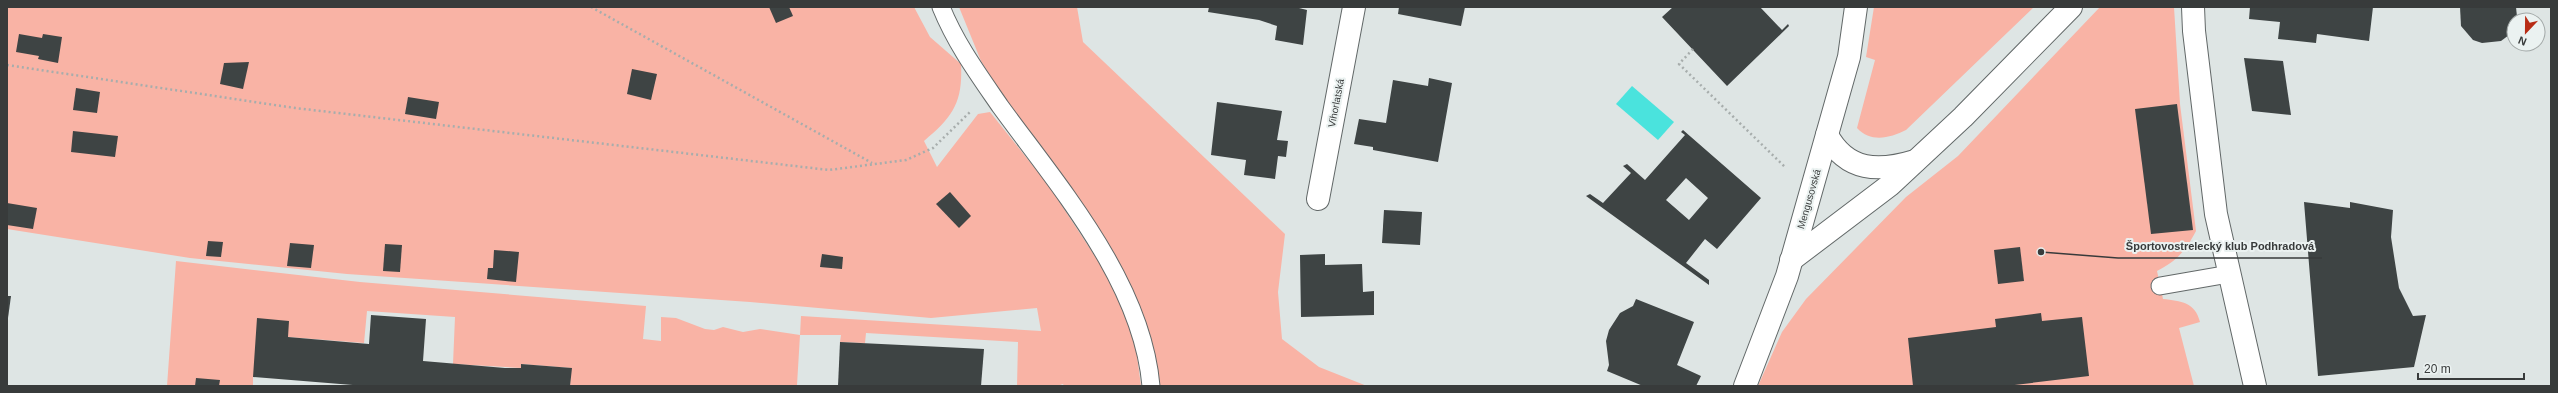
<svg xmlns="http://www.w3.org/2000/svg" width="2558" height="393" font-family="Helvetica,sans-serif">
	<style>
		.green { fill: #f9b3a5 }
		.water { fill: #4ae3dd }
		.building { fill: #3e4444; fill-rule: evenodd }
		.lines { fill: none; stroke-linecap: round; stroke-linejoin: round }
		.lane-casing { stroke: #626868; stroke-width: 19 }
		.street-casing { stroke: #626868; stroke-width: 24 }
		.secondary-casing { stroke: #626868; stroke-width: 24 }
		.path { stroke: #a7adac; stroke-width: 2.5; stroke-dasharray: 2 3; stroke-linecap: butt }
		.lane { stroke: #fff; stroke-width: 17 }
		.street { stroke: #fff; stroke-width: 22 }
		.secondary { stroke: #fff; stroke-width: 22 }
		.labels { text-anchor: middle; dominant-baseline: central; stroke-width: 4; stroke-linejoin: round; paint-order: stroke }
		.street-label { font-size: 10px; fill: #383b3b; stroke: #ebf2f1 }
		.leader { fill: none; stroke: #383b3b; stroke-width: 1.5 }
		.callout-dot { fill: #383b3b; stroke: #ebf2f1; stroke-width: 1.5 }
		.callout-label { font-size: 11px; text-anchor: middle; font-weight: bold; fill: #383b3b; stroke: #ebf2f1; stroke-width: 4; stroke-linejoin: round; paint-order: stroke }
	</style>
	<rect width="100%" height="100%" fill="#dee5e4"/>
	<g class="green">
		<path d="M7,7H914L930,37L961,64C963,102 953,117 924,141L937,167L978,114L990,112L1049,186L1104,270L1134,334L1141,386H1064L1063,384L1057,386H1017L1018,342L866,333L865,343L840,342L841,335H800L797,385L810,386H570L571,368L521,364V368L453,364L455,317L367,311L364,343L288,337L253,377V386H167L176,261L360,282L646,306L643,339L661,341V317L676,318L705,329L714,330L723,327L743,332L760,329L800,335L801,316L1041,331L1037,308L931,318L750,302L347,274L190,258L7,229Z"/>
		<path d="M959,7H1077L1083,42L1285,234L1278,292L1282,339L1319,367L1367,386H1160L1144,323L981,61Z"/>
		<path d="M1874,7H2034L1906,130C1890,138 1871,143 1857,128L1875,60L1866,57Z"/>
		<path d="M2100,7H2174L2180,104L2196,231C2186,250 2177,261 2157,271L2163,299C2181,301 2195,302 2200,322L2179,328L2194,386H1758L1782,332L1806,299L1906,197L1958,156Z"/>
	</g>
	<path class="water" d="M1632,86L1674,122L1658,140L1616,104Z"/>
	<g class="building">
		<path d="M769,7H789L793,16L776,23Z"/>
		<path d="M1209,7H1295L1307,10L1303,45L1275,40L1277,26L1259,20L1208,12Z"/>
		<path d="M1399,7H1465L1461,26L1398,14Z"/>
		<path d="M1673,7H1760L1782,30L1788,24L1789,26L1727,86L1662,17Z"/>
		<path d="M2250,7H2373L2369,41L2317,34L2316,43L2278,39L2280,22L2249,19Z"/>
		<path d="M2460,7H2516L2517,17L2509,35L2501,41L2482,43L2473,40L2461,26Z"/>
		<path d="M19,34L42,38L43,34L62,37L58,63L38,59L39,56L16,52Z"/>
		<path d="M2244,58L2283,61L2291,115L2252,111Z"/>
		<path d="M249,62L243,89L220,84L224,63Z"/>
		<path d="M632,69L657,74L651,100L627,94Z"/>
		<path d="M1429,78L1452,83L1438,162L1373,150V147L1354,144L1359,119L1386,123L1393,80L1428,86Z"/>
		<path d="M76,88L100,92L97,113L73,110Z"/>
		<path d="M408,97L439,102L436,119L405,114Z"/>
		<path d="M1217,102L1282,111L1277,140L1288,141L1286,157L1278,156L1275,179L1244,175L1246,160L1211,155Z"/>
		<path d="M2177,104L2193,230L2151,234L2135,109Z"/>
		<path d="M1683,130L1761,198L1717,249L1705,239L1686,263L1709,280V285L1586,196L1590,194L1603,203L1631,173L1623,166L1627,164L1645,180L1685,135L1681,132ZM1686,178L1708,198L1689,220L1666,200Z"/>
		<path d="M73,131L118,136L115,157L71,152Z"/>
		<path d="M950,192L971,216L959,228L936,204Z"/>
		<path d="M2304,202L2350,208V202L2393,210L2391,237L2399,288L2413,316L2426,315L2414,367L2318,376Z"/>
		<path d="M7,203L37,208L33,229L7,225Z"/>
		<path d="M1384,210L1422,212L1420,245L1382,243Z"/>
		<path d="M208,241L223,242L221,257L206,256Z"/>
		<path d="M290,243L314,245L311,268L287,266Z"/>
		<path d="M385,244L402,245L400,272L383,271Z"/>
		<path d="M2020,247L2024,281L1998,284L1994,250Z"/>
		<path d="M494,250L519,252L516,282L487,279L488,268H493Z"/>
		<path d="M822,254L843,257L842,269L820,267Z"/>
		<path d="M1325,254V265L1362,264L1363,292L1374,291V315L1301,317L1300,255Z"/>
		<path d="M7,296H11L8,318H7Z"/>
		<path d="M1636,299L1694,322L1677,365L1701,376L1696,386H1643L1607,371L1609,365L1606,341L1609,330L1620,313L1633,306Z"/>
		<path d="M2041,313L2042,321L2082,317L2089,376L2006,386H1913L1908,338L1996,327L1995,319Z"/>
		<path d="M371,315L426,319L423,361L505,368H521V364L572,368L570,386H365L253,377L257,318L289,321L288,337L369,344Z"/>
		<path d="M840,342L984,349L981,386H838Z"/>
		<path d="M196,378L220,380L219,386H195Z"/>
	</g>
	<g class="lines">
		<g class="lane-casing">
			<g id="lane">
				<path d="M941,7C956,44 978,74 1000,106C1059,187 1142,282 1151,386"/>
				<path d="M2160,286L2229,274"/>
			</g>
		</g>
		<g class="street-casing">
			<g id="street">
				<path d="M1827,135C1847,172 1879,172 1915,161"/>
				<path d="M1318,199L1354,7"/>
				<path d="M1791,260L1890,185L1963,117L2071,7"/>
				<path d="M1745,386L1787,276L1849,57L1856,7"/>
			</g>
		</g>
		<g class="secondary-casing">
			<path id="secondary" d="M2193,7L2194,31L2216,214L2255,386"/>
		</g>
		<g class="path">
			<path d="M591,7L872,163"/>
			<path d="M1693,49L1679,64L1786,168"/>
			<path d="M7,65L295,108L829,170L906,160L933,148L970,112"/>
		</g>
		<use href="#lane" class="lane"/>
		<use href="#street" class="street"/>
		<use href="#secondary" class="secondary"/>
	</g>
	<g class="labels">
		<g class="street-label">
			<text transform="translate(1336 103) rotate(-79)">Vihorlatská</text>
			<text transform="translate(1809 199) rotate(-74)">Mengusovská</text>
		</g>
	</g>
	<path class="leader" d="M2041 252L2118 258H2322"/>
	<circle class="callout-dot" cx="2041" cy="252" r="4"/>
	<g class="callout-label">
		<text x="2220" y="250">Športovostrelecký klub Podhradová</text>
	</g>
	<rect width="2558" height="393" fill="none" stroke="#383b3b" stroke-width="16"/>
	<g transform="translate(2526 32) rotate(202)"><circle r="19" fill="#ebf2f1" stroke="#a3a9a8"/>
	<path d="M0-3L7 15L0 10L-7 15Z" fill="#b82c15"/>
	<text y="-6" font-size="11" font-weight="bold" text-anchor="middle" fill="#383b3b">N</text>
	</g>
	<path d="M2418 373v6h106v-6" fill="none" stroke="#383b3b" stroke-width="2"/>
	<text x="2424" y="373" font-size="12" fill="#383b3b" stroke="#ebf2f1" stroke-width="3" paint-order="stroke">20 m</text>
</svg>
